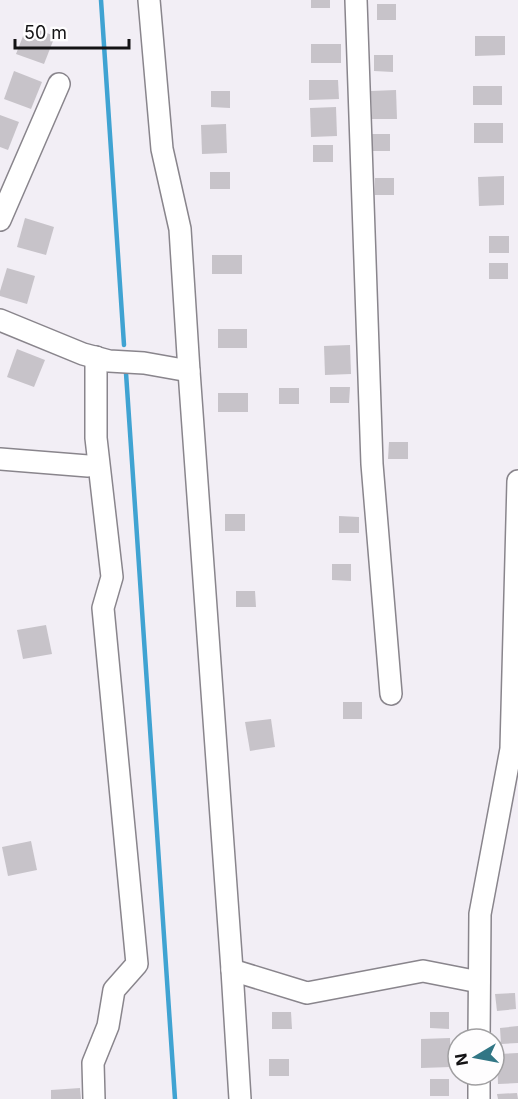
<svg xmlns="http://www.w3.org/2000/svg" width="518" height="1099" font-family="Inter,sans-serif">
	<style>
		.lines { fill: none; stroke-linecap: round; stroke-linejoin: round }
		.stream { stroke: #40a3d2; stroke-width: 4.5 }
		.building { fill: #c7c3c9 }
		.minor-casing { stroke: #89858c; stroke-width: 24 }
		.minor { stroke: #fff; stroke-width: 21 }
	</style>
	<rect width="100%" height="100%" fill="#f2eef5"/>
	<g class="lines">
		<g class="stream">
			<path d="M101,0L124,345"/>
			<path d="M126,373L175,1099"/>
		</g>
	</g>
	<g class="building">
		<rect x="311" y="0" width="19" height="8"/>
		<rect x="377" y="4" width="19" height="16"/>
		<path d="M27,26L55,36L44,64L16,54Z"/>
		<path d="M475,36H505V55L475,56Z"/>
		<rect x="311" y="44" width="30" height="19"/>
		<path d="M374,55H393V72L374,71Z"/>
		<path d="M14,71L42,82L31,109L4,99Z"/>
		<path d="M309,80H338L339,99L309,100Z"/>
		<rect x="473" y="86" width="29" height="19"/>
		<path d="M396,90L397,119H372L371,91Z"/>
		<path d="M211,91H230V108L211,107Z"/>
		<path d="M336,107L337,136L311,137L310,108Z"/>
		<path d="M0,115L19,122L8,150L0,147Z"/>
		<rect x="474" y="123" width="29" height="20"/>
		<path d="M226,124L227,153L202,154L201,125Z"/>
		<rect x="371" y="134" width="19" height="17"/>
		<rect x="313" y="145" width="20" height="17"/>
		<rect x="210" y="172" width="20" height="17"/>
		<path d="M504,176V205L479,206L478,177Z"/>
		<rect x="375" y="178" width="19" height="17"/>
		<path d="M25,218L54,227L46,255L17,247Z"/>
		<rect x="489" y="236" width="20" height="17"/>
		<rect x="212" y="255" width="30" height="19"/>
		<rect x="489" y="263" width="19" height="16"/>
		<path d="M7,268L35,276L27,304L0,296V291Z"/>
		<rect x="218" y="329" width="29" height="19"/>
		<path d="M350,345L351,374L325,375L324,346Z"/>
		<path d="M17,349L45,360L34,387L7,377Z"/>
		<path d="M330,387H350L349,403H330Z"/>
		<rect x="279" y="388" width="20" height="16"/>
		<rect x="218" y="393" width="30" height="19"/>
		<path d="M389,442H408V459H388Z"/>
		<rect x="225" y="514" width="20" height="17"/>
		<path d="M339,516L359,517V533H339Z"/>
		<path d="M332,564H351V581L332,580Z"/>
		<path d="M236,591H255L256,607H236Z"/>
		<path d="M46,625L52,654L23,659L17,630Z"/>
		<rect x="343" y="702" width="19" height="17"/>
		<path d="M271,719L275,747L250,751L245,722Z"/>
		<path d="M31,841L37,870L8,876L2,847Z"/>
		<path d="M515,993L516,1009L497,1011L495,994Z"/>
		<path d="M272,1012H291L292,1029H272Z"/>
		<path d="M430,1012H449V1029L430,1028Z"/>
		<path d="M518,1026V1043L501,1044L500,1028Z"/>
		<path d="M450,1038L451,1067L421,1068V1039Z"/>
		<path d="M518,1053V1083L498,1084L497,1054Z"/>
		<rect x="269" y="1059" width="20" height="17"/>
		<rect x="430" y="1079" width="19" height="17"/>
		<path d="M80,1088L81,1099H51V1090Z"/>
		<path d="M517,1093L518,1099H498L497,1094Z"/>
	</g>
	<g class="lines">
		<g class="minor-casing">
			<g id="minor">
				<path d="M149,0L162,149L180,229L189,371L232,970L240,1099"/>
				<path d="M356,0L372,464L391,694"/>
				<path d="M0,220L59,84"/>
				<path d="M0,320L83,354L109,361L144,363L189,371"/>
				<path d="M0,459L88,466"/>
				<path d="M232,970L307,993L423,971L479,982"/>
				<path d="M479,1039L480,914L511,749L518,481"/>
				<path d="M94,1099L93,1063L108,1026L114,990L137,964L103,608L112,577L96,438V357"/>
				<path d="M479,1099V1075"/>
			</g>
		</g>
		<use href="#minor" class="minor"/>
	</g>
	<g transform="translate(476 1057) rotate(260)"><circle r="28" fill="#fefdfe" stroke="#a09fa1" stroke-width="1.5"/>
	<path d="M0-4.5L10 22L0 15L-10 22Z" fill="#317685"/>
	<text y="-9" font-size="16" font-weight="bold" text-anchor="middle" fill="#141315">N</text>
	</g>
	<path d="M15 39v9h114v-9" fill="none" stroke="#141315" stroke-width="3"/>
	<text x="24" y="39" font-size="18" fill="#141315" stroke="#fefdfe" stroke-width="4.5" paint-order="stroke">50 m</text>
</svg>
